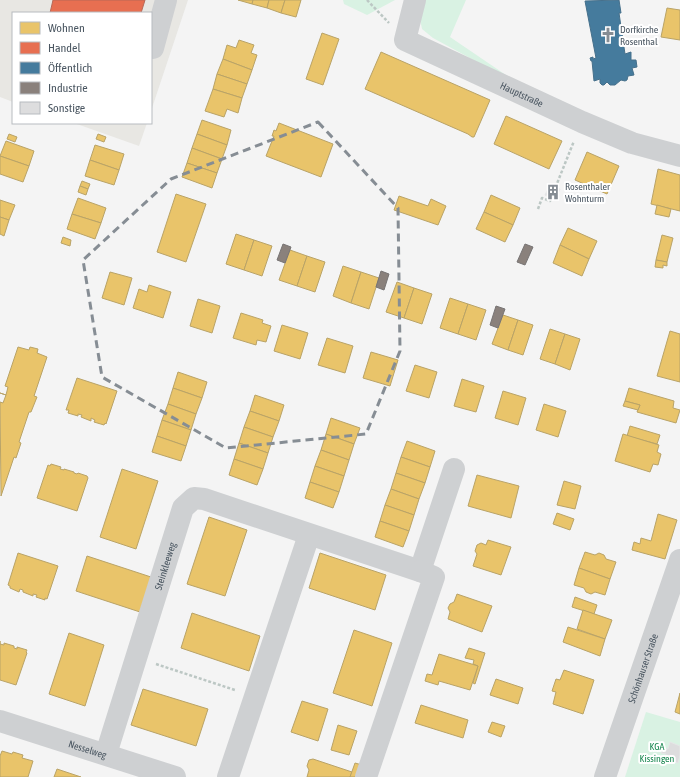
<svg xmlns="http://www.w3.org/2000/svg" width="680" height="777" font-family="'Asap Condensed',sans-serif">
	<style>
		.commercial { fill: #e8e7e3 }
		.green { fill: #d9f2e3 }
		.homes { fill: #e9c46a; stroke: #b9a367 }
		.shops { fill: #e76f51; stroke: #b86856 }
		.public { fill: #457b9d; stroke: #46708b }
		.industry { fill: #8a817c; stroke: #777474 }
		.building { fill: #ddddde; stroke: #e5e6e7 }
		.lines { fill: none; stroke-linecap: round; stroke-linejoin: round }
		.path { stroke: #bcc7c4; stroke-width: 2.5; stroke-dasharray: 3 2; stroke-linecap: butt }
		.minor { stroke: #ced0d2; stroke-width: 22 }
		.marked { fill: none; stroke: #868d94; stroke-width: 3; stroke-dasharray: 8 5; stroke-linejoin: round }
		.labels { text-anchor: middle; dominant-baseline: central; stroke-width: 4; stroke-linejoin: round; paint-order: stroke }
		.poi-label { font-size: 10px; fill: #4a5661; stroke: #fff; text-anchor: start }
		.street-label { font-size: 10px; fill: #4a5661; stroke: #fff }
		.park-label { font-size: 10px; fill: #17864f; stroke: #fff }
	</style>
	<rect width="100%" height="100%" fill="#f4f4f4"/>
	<g class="commercial">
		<path d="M0,0H188L151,111V13H13V102L0,97Z"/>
		<path d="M74,123H147L139,146Z"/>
	</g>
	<g class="green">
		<path d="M343,0H395L367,15L344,4Z"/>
		<path d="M425,0H466L450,37L525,88L433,38L422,29L420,19Z"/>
		<path d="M646,712L680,722V777H625Z"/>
	</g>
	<g class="homes">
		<path d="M238,0H253L252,4Z"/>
		<path d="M253,0H269L267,8L252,4Z"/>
		<path d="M269,0H285L281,13L267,8Z"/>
		<path d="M285,0H301L296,17L281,13Z"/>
		<path d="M667,8L680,10V40L661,37Z"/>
		<path d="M322,33L339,39L323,85L306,79Z"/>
		<path d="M239,40L254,45L251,53L257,55L252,70L223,59L227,45L236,48Z"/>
		<path d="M381,52L490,100L474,137H472L468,134L365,89Z"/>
		<path d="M223,59L252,70L247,84L217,74Z"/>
		<path d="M217,74L247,84L242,98L213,89Z"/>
		<path d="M213,89L242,98L238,113L227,109L224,117L205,111Z"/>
		<path d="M506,116L562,141L549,169L494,144Z"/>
		<path d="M202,120L231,130L227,145L197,134Z"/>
		<path d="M279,123L333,144L321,177L266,156L274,136H272L274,130L276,131Z"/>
		<path d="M9,134L17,137L15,142L7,139Z"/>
		<path d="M98,134L106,137L104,142L96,139Z"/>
		<path d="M197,134L227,145L222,159L192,148Z"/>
		<path d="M6,141L34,151L29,166L0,156Z"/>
		<path d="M95,145L124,154L119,170L90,160Z"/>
		<path d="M192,148L222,159L217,173L187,163Z"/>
		<path d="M587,152L619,166L607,194L575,180Z"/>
		<path d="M0,156L29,166L23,182L0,174Z"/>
		<path d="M90,160L119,170L114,185L85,176Z"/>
		<path d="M187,163L217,173L212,188L182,177Z"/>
		<path d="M658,169L680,175V211L651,204Z"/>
		<path d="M82,181L90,184L88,189L80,186Z"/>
		<path d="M80,186L88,189L86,195L78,192Z"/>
		<path d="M176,194L206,204L186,262L157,252Z"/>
		<path d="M491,195L520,208L513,225L484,212Z"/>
		<path d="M399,196L428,206L431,199L446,206L438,225L394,210Z"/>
		<path d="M78,198L106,208L101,223L72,214Z"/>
		<path d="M0,200L15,205L9,220L0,217Z"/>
		<path d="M657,205L671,209L669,217L655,214Z"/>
		<path d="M484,212L513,225L505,242L476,229Z"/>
		<path d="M72,214L101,223L95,239L67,229Z"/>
		<path d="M0,217L9,220L4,236L0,234Z"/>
		<path d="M568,228L597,241L589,259L560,245Z"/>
		<path d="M236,234L254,240L244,270L226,264Z"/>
		<path d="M662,235L673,238L667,262L656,260Z"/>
		<path d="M63,237L71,240L70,246L61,243Z"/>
		<path d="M254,240L272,246L262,276L244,270Z"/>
		<path d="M560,245L589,259L582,276L553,263Z"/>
		<path d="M290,250L307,256L297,286L279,280Z"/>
		<path d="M307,256L325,262L315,292L297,286Z"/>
		<path d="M656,260L667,262V266L663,265V268L655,267Z"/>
		<path d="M343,266L361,272L351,303L333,296Z"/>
		<path d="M110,272L132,278L124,305L102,298Z"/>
		<path d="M361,272L379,278L369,309L351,303Z"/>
		<path d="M397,282L414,288L404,318L386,312Z"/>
		<path d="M149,285L171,292L163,318L133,308L139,289L147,292Z"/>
		<path d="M414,288L432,294L422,324L404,318Z"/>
		<path d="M450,298L468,304L458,334L440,328Z"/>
		<path d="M198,299L220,306L212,333L190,326Z"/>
		<path d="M468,304L486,310L476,340L458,334Z"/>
		<path d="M241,313L263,320L262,323L271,326L266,342L257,340L256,345L233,338Z"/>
		<path d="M503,315L518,320L508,350L492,344Z"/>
		<path d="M518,320L533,325L523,355L508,350Z"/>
		<path d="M282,325L308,333L300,359L274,351Z"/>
		<path d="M550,329L565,334L555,364L540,359Z"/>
		<path d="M670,331L680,334V382L657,376Z"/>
		<path d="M565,334L580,339L570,370L555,364Z"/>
		<path d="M327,338L353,346L345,373L318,365Z"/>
		<path d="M18,347L29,350L30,347L38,349L37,353L47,357L34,396L37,397L31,412H29L19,442L21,443L16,458L14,457L1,496L0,402L3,403L6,395L0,393L6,395L8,387L5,386Z"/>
		<path d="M371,352L398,360L390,386L363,378Z"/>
		<path d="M415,365L437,372L429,398L406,391Z"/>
		<path d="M178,372L207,382L202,398L173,388Z"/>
		<path d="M77,378L117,391L106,424L105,423L104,425L94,422L95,420L91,418V421L81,417L82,415L78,414V416L68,413L69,410H66Z"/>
		<path d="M462,379L484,386L476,412L454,406Z"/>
		<path d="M173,388L202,398L196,414L168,404Z"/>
		<path d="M629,388L674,401L673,408L680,410L676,423L637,412L640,405L625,401Z"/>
		<path d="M503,391L526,398L518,425L495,418Z"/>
		<path d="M255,395L284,405L279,421L250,411Z"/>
		<path d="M625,401L640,405L638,410L623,406Z"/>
		<path d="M168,404L196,414L191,430L162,420Z"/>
		<path d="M544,404L566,411L558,437L536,430Z"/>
		<path d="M250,411L279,421L273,437L244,427Z"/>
		<path d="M331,418L360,428L354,444L326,434Z"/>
		<path d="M162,420L191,430L186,446L157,436Z"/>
		<path d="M630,426L660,435L657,444L627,436Z"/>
		<path d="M244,427L273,437L268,453L239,443Z"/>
		<path d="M326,434L354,444L349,460L321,450Z"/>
		<path d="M623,434L659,445L657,452L661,454L658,465L653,464L650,472L615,461Z"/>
		<path d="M157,436L186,446L181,461L152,452Z"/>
		<path d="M407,441L435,451L430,467L401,457Z"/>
		<path d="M239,443L268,453L263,469L234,459Z"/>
		<path d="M321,450L349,460L344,476L315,466Z"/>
		<path d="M401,457L430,467L425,483L396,473Z"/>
		<path d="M234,459L263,469L257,485L229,475Z"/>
		<path d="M51,464L61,467L60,469L64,470V469L74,472V473L77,474L78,473L87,476L88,478L77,511L37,498L48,465L50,466Z"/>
		<path d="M315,466L344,476L339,492L310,482Z"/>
		<path d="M122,469L158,481L136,549L100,537Z"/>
		<path d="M396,473L425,483L419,499L391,489Z"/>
		<path d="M477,475L519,486L511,518L468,506Z"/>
		<path d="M564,481L581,486L575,509L557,505Z"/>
		<path d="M310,482L339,492L333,508L305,498Z"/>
		<path d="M391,489L419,499L414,515L385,505Z"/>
		<path d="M385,505L414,515L409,531L380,521Z"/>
		<path d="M557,513L574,519L570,530L553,524Z"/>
		<path d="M658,514L677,520L665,559L632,550L634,542L640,544L641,538L651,541Z"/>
		<path d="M209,517L247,530L225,596L187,584Z"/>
		<path d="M380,521L409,531L403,547L375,537Z"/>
		<path d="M488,540L511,547L501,575L473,566L477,554L475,551L477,545L481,543L486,545Z"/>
		<path d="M585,552L595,555L599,553L604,555L606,559L616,562L610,579L579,568Z"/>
		<path d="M18,553L58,566L47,599L45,598V600L36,597L37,595L33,594V596L23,592V590L20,589L19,592L10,588V586L8,585Z"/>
		<path d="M320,553L386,575L375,610L309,588Z"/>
		<path d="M87,556L151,577L140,612L76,591Z"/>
		<path d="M579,568L610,579L605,595L595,592L591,594L586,592L584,588L574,585Z"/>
		<path d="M457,594L492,606L482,632L448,619L450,612L448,608L450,604L454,602Z"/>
		<path d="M575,597L597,605L594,614L572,607Z"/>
		<path d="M583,610L612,620L605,639L577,629Z"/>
		<path d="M192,613L260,636L249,671L181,648Z"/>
		<path d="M568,627L605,639L600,656L563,642Z"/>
		<path d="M354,630L392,643L372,706L333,693Z"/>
		<path d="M69,633L104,645L85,706L49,694Z"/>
		<path d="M0,641V644L4,645V643L14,646V648L17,649V647L27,650L26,652L27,653L16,685L0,680Z"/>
		<path d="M469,648L485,653L475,684L473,683L478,666L473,664L474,660L465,658Z"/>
		<path d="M439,654L478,666L470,690L439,681L438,685L425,681L427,674L432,675Z"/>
		<path d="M564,670L594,680L583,714L553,704L556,692L552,691L556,679L560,680Z"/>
		<path d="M496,679L523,688L518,704L490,695Z"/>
		<path d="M143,689L208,709L196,746L131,725Z"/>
		<path d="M680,693V714L675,712Z"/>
		<path d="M302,701L328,709L318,741L291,732Z"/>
		<path d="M421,705L468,720L463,738L415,723Z"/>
		<path d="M492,722L505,726L501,737L488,732Z"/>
		<path d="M338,725L357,731L349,755L331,750Z"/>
		<path d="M2,751L12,754L13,752L23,755L22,758L33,761L28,777H0V756Z"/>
		<path d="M313,759L352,772L350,777H307L309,770L307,766L309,760Z"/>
		<path d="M355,763L362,765L359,777H350Z"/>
		<path d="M57,769L81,777H54Z"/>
	</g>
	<path class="shops" d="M53,0H145L141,13H50Z"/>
	<path class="public" d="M619,0L621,13H619L625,54L631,52V60H636L637,67L632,68L634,75L628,76L627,80L625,81L621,80L615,85H610L607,82L604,85H602L600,83V79L594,81L592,61H591L590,58L593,57V59L596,58L585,1Z"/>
	<g class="industry">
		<path d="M283,244L291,247L285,263L277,260Z"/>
		<path d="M525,244L533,247L525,265L517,262Z"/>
		<path d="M381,271L389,274L384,290L376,287Z"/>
		<path d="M496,306L505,309L498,328L490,325Z"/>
	</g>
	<g class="building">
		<path d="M550,185L560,189L555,200L545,195Z"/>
		<path d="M670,742L680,746V755L678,763L665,759L666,754L661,753L663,747L668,749Z"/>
	</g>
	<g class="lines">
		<g class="path">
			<path d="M367,0L389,23"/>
			<path d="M538,209L542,198L550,201L574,141"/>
			<path d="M156,664L235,690"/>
		</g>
		<g class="minor">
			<path id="s1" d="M415,0L405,40L582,122L632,143L680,156"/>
			<path d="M153,48L166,0"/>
			<path id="s2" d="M0,721L175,777"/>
			<path id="s3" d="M106,754L183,508L194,498L204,499L420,571L454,469"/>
			<path d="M228,777L309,535"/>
			<path d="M366,777L434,577L420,571"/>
			<path id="s4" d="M605,777L680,560"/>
		</g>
	</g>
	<path class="marked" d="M318,122L398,208L400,351L366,434L226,448L102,377L83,260L171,179Z"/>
	<defs>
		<g id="church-bare" transform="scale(1.2)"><path d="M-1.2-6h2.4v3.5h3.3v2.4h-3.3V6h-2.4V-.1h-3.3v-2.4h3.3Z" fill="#868d94" stroke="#fff" stroke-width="2.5" paint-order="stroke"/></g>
		<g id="building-bare" transform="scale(1.2)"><path d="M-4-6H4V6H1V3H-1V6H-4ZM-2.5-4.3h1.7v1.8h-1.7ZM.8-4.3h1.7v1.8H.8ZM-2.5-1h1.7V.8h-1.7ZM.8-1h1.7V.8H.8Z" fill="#868d94" stroke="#fff" stroke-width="2.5" paint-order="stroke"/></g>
	</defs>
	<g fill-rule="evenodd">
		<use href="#church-bare" x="608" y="35"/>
		<use href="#building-bare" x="553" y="192"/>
	</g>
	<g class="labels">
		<g class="poi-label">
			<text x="620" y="29">Dorfkirche<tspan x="620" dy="12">Rosenthal</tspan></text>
			<text x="565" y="186">Rosenthaler<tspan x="565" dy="12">Wohnturm</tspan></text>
		</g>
		<g class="street-label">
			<text stroke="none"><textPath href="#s1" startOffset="170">Hauptstraße</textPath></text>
			<text stroke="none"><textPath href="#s3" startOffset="197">Steinkleeweg</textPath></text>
			<text stroke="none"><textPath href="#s4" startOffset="115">Schönhauser Straße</textPath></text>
			<text stroke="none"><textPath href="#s2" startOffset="92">Nesselweg</textPath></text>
		</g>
		<g class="park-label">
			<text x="657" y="746">KGA<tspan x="657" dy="12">Kissingen</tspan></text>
		</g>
	</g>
	<rect x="12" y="12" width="140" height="112" fill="#ffffff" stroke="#b7bbc0"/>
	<rect x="20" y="22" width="20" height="12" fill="#e9c46a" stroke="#b7bbc0"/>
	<text x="48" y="32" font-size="12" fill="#4a5661">Wohnen</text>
	<rect x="20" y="42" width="20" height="12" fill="#e76f51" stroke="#b7bbc0"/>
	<text x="48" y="52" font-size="12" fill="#4a5661">Handel</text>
	<rect x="20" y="62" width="20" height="12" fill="#457b9d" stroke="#b7bbc0"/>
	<text x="48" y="72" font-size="12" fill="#4a5661">Öffentlich</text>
	<rect x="20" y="82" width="20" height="12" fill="#8a817c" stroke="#b7bbc0"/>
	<text x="48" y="92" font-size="12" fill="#4a5661">Industrie</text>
	<rect x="20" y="102" width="20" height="12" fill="#ddddde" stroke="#b7bbc0"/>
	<text x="48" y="112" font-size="12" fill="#4a5661">Sonstige</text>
</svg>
